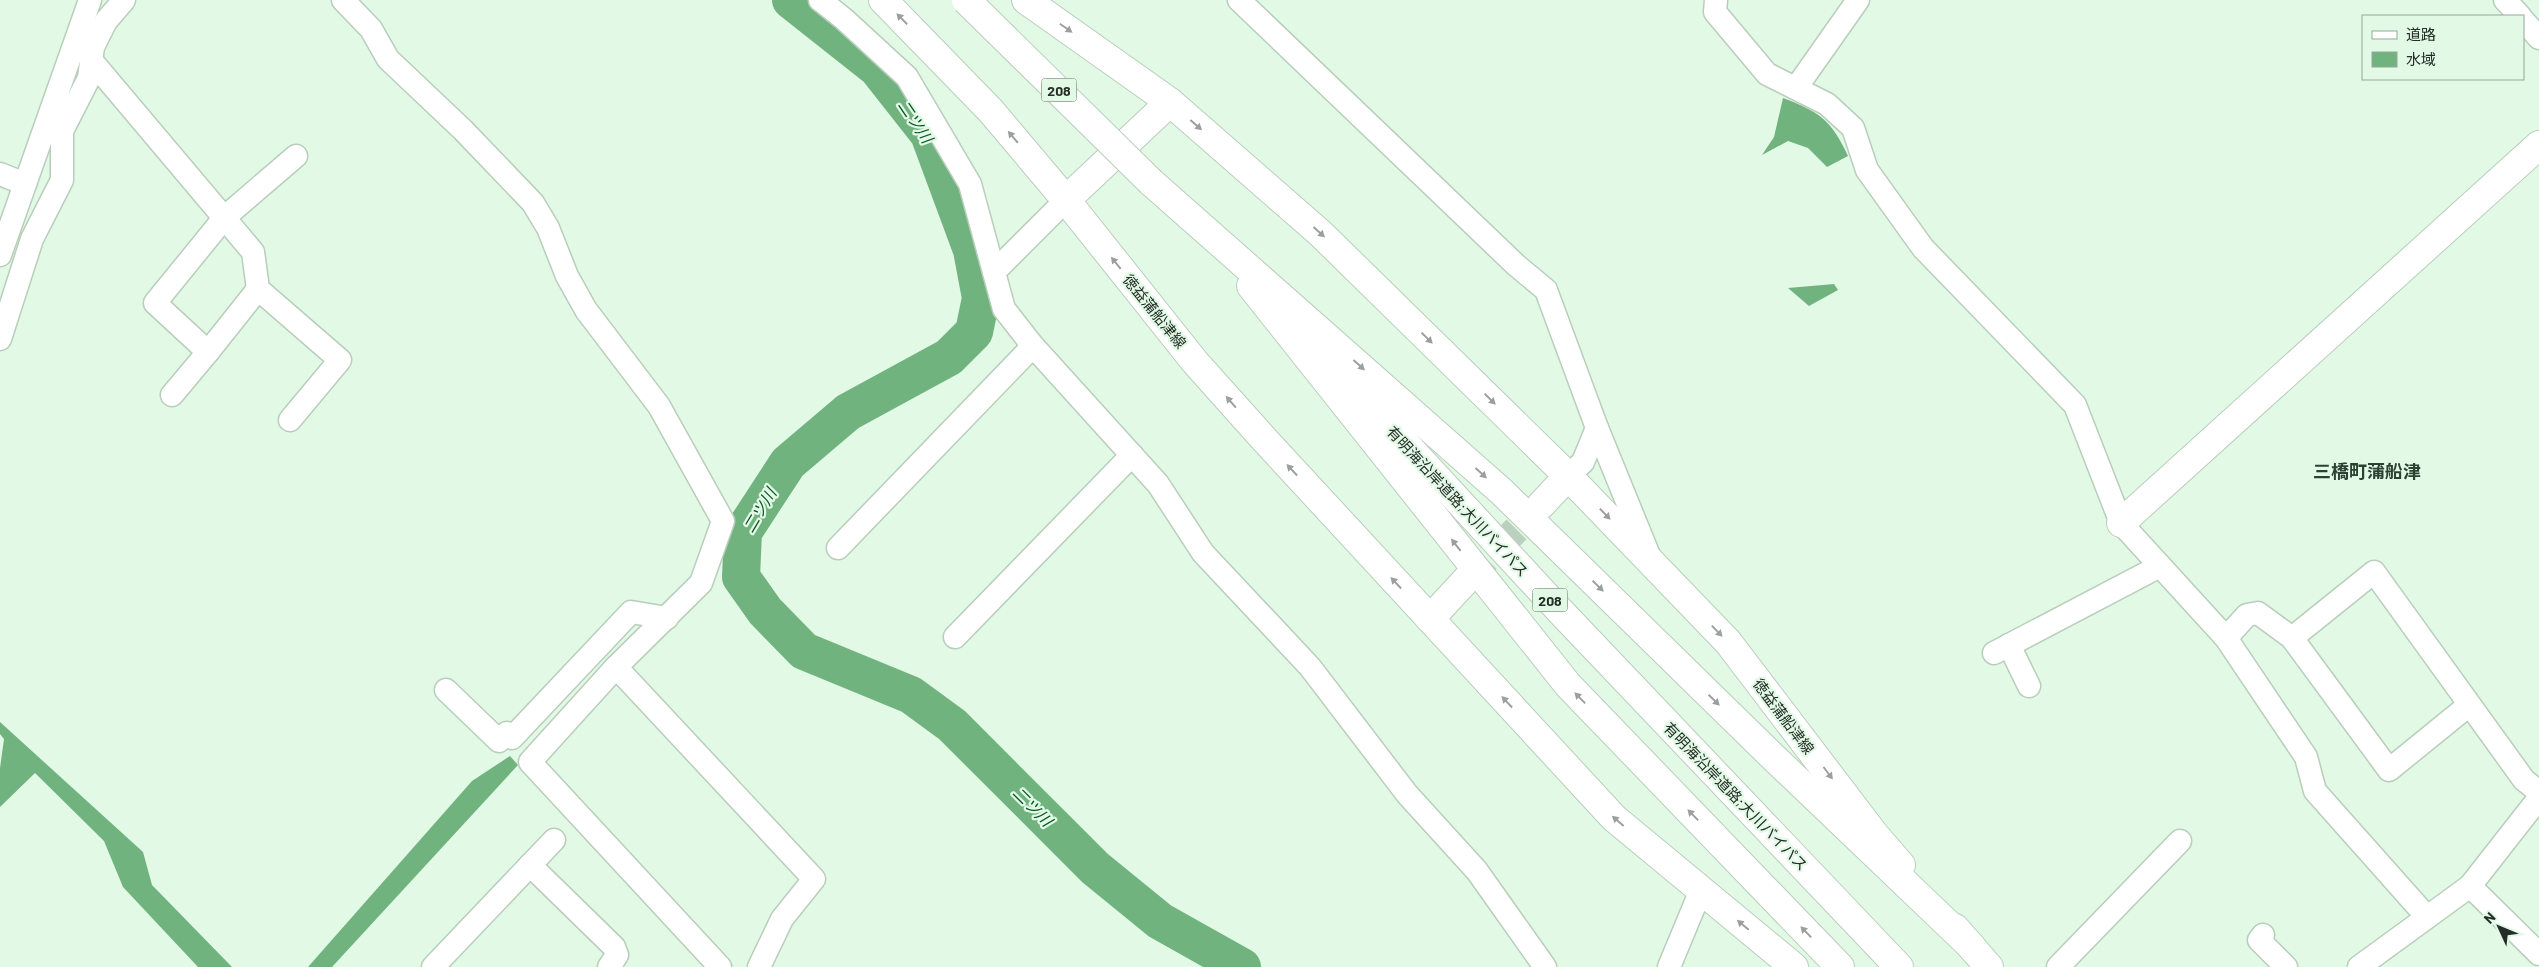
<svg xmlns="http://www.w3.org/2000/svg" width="2539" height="967" font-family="Barlow,'Noto Sans JP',sans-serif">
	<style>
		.water { fill: #71b37e }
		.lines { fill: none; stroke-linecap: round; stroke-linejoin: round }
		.river { stroke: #71b37e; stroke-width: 38 }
		.secondary-tunnel { stroke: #bcd0c0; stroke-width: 28; stroke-dasharray: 28 14; stroke-linecap: butt }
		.minor-casing { stroke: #b8cebb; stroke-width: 25 }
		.tertiary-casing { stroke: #b8cebb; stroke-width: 30 }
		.secondary-casing { stroke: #b8cebb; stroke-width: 30 }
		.motorway-casing { stroke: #b8cebb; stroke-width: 30 }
		.minor { stroke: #fff; stroke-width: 22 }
		.tertiary { stroke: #fff; stroke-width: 28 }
		.secondary { stroke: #fff; stroke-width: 28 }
		.motorway { stroke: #fff; stroke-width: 28 }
		.motorway-bridge-casing { stroke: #b8cebb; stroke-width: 30; stroke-linecap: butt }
		.motorway-bridge { stroke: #fff; stroke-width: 28 }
		.oneway { fill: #9ca09d }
		.labels { text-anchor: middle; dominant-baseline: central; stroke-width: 4.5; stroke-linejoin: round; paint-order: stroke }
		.shield { fill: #e2f9e6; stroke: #5d6a60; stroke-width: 1 }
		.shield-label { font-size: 14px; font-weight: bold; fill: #242d26 }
		.street-label { font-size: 15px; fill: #242d26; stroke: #e2f9e6 }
		.water-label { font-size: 16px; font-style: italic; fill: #085625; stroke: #e2f9e6 }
		.quarter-label { font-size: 18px; font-weight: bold; fill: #2d4031; stroke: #e2f9e6 }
	</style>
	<rect width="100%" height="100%" fill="#e2f9e6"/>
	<g class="water">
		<path d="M1783,98C1820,112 1831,120 1848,156L1827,167L1808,148L1788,141L1762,155L1774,137Z"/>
		<path d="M1834,284L1838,290L1809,306L1788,288Z"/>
		<path d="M0,722L143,852L152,885L232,967H198L123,887L104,841L35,773L0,807V768L4,739L0,734Z"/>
		<path d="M510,756L518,765L332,967H308L472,781Z"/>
	</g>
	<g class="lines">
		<path class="river" d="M791,0L877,68L929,134L972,250L981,298L974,332L949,357L848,412L788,463L743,532L741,577L765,611L804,651L911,695L952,725L1095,868L1160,921L1242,967"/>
		<path class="secondary-tunnel" d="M1467,579L1541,505"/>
		<g class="minor-casing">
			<g id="minor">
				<path d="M343,0L371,29L388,59L463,130L533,203L548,228L567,276L586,310L659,406L723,521L701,583L616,667L530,762L720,967"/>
				<path d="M820,0L844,19L907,77L970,184L1004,309L1033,346L1158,484L1203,553L1310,667L1407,794L1477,871L1545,967"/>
				<path d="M1239,0L1516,265L1546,290L1597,428L1650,558"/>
				<path d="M1716,0L1715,12L1767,74L1827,104L1853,128L1867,170L1923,248L2075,405L2121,523L2226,638L2306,757L2315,791L2427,917"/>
				<path d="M2505,0L2520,16"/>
				<path d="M2523,20L2539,38"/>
				<path d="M91,60L253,252L258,289L340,360L290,420"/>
				<path d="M1796,88L1858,0"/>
				<path d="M0,174L25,184"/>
				<path d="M0,255L90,0"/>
				<path d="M994,272L1066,200"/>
				<path d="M258,289L208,352L155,303L225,217L296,156"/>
				<path d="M0,339L32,239L62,180V131L89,78L93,47L106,21L124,0"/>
				<path d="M172,395L208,352"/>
				<path d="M1568,476L1583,462L1597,428"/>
				<path d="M838,548L1033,346"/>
				<path d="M955,637L1132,455"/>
				<path d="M2226,638L2247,615L2258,613L2292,638L2389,770L2469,705"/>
				<path d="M2292,638L2374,572L2524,780L2539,792"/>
				<path d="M2009,645L2029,686"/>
				<path d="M1994,653L2160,566"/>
				<path d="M616,667L814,879L782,919L759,967"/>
				<path d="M446,690L499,741L507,733L512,738L631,612L667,618"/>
				<path d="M530,865L614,947L617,955L609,967"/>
				<path d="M2470,886L2539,954"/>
				<path d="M2263,935L2259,940L2286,967"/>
				<path d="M433,967L554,840"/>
				<path d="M1669,967L1701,890"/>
				<path d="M2058,967L2180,841"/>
				<path d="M2359,967L2470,886L2539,798"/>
			</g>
		</g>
		<g class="tertiary-casing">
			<path id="tertiary" d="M2121,523L2539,145"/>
		</g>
		<g class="secondary-casing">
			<g id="secondary">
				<path d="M883,0L991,111L1066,200L1195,362L1263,438L1614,818L1794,967"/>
				<path d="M1026,0L1170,102L1320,233L1568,476L1728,642L1875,835L1901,865"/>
				<path d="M1066,200L1170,102"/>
				<path d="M1541,505L1568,476"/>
				<path d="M1430,619L1467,579"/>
				<path d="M1955,928L1989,967"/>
			</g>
		</g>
		<g class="motorway-casing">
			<g id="motorway">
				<path d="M1151,182L1502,492L1772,756L1971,946"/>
				<path d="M1251,286L1568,685L1840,967"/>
				<path d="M1316,347L1562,613L1899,967"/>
			</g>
		</g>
		<use href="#minor" class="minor"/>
		<use href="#tertiary" class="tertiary"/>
		<use href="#secondary" class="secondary"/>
		<use href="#motorway" class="motorway"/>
		<g class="motorway-bridge-casing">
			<path id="motorway-bridge" d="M966,0L1151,182"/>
		</g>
		<use href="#motorway-bridge" class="motorway-bridge"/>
	</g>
	<defs><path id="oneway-solid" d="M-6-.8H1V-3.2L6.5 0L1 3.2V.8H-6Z" transform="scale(1.25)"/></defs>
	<g class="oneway">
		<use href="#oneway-solid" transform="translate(902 19) rotate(-134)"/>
		<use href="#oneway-solid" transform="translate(1066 28) rotate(35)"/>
		<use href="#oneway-solid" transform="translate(1196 125) rotate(41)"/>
		<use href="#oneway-solid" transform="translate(1013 137) rotate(-130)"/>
		<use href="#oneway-solid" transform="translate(1319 232) rotate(42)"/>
		<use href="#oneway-solid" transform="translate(1116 263) rotate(-129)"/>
		<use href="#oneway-solid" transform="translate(1427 338) rotate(44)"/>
		<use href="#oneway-solid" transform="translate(1359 365) rotate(42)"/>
		<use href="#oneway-solid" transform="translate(1490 399) rotate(44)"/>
		<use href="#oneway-solid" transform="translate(1231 402) rotate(-131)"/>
		<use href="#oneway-solid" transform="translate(1292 470) rotate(-133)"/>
		<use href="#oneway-solid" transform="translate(1481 473) rotate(42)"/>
		<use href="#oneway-solid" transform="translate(1605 514) rotate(46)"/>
		<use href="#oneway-solid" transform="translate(1456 545) rotate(-128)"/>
		<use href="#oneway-solid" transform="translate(1396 583) rotate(-133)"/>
		<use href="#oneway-solid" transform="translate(1598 586) rotate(44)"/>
		<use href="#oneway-solid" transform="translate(1717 631) rotate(46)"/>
		<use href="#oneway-solid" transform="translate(1580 698) rotate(-134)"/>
		<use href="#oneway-solid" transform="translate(1714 700) rotate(44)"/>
		<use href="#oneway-solid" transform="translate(1507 702) rotate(-133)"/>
		<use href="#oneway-solid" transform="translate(1828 773) rotate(53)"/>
		<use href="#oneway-solid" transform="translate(1693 815) rotate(-134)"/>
		<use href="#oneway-solid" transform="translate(1618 821) rotate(-139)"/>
		<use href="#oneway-solid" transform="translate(1743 925) rotate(-140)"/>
		<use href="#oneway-solid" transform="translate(1806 932) rotate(-134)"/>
	</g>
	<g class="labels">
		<g class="shield">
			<rect x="1041.5" y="78.5" width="35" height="23" rx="4"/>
			<rect x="1532.5" y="588.5" width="35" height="23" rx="4"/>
		</g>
		<g class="shield-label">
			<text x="1059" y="90">208</text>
			<text x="1550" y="600">208</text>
		</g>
		<g class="street-label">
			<text transform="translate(1155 311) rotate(51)">徳益蒲船津線</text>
			<text transform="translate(1458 501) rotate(47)">有明海沿岸道路;大川バイパス</text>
			<text transform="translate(1784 716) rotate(53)">徳益蒲船津線</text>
			<text transform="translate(1736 796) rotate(46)">有明海沿岸道路;大川バイパス</text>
		</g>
		<g class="water-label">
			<text transform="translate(916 121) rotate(56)">二ツ川</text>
			<text transform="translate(759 510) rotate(-59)">二ツ川</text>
			<text transform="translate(1033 806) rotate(45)">二ツ川</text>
		</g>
		<g class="quarter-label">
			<text x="2367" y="471">三橋町蒲船津</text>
		</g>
	</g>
	<rect x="2362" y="15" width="162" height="65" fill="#e2f9e6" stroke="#96a799"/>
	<rect x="2372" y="31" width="25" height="8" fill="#ffffff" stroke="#96a799"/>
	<text x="2406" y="40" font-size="15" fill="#242d26">道路</text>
	<rect x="2372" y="52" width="25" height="15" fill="#71b37e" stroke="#96a799"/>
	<text x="2406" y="65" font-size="15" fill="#242d26">水域</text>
	<g transform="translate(2499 927) rotate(314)" stroke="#e2f9e6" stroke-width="4" paint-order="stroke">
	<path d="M0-4L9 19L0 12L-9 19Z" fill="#242d26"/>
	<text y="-8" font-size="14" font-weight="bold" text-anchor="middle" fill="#242d26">N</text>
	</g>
</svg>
